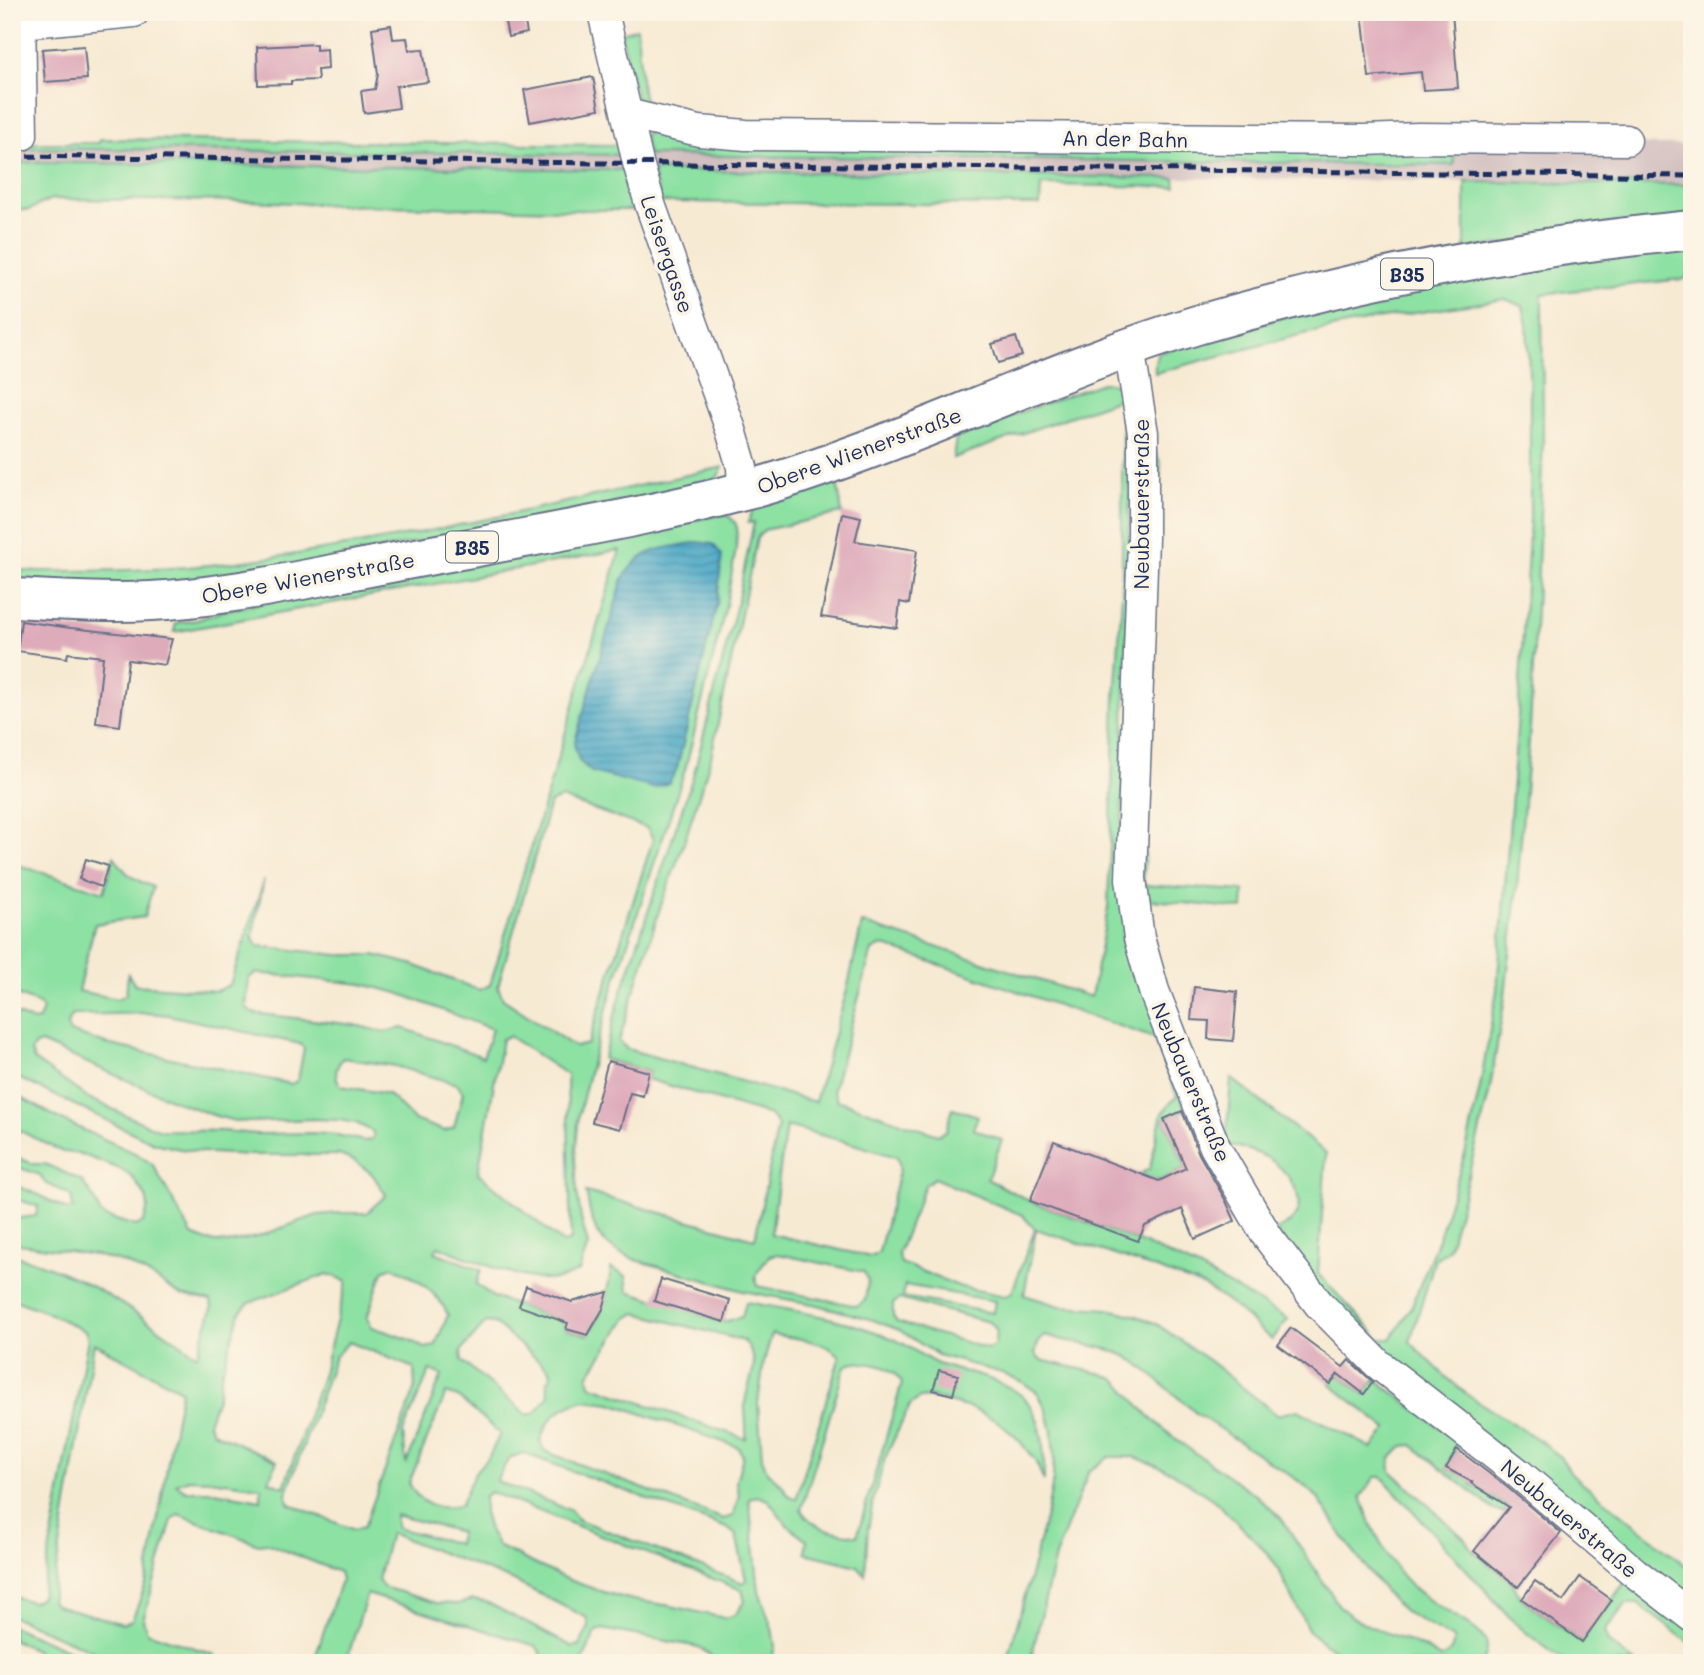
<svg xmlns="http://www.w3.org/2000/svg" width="1704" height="1675" font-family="Mali,sans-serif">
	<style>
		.railway { fill: #d2bfc0 }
		.green { fill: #8de1a3; stroke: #548880; stroke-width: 2; fill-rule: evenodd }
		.water { fill: url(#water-rules); stroke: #316b92; stroke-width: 2 }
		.building { fill: #deabbb }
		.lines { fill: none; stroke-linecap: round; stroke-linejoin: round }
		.minor-casing { stroke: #687087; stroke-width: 33 }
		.major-casing { stroke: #687087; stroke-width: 42 }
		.minor { stroke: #fff; stroke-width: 30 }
		.major { stroke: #fff; stroke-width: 38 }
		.rail { stroke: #1b2f5e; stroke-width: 5; stroke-dasharray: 10 5; stroke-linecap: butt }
		.labels { text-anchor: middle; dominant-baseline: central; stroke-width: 7; stroke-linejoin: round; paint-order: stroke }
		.shield { fill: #fcf5e5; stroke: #5e6a86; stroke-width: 2 }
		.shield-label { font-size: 19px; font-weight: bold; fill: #1b2f5e }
		.street-label { font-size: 21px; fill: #1b2f5e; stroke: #fcf5e5 }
	</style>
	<defs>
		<pattern id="water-rules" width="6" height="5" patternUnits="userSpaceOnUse" patternTransform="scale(1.75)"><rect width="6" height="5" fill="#47a7c6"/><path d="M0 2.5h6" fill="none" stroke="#3a88a4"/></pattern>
	</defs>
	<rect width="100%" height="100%" fill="#fcf5e5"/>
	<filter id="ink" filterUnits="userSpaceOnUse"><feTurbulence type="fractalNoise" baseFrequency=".0143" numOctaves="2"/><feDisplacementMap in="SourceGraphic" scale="14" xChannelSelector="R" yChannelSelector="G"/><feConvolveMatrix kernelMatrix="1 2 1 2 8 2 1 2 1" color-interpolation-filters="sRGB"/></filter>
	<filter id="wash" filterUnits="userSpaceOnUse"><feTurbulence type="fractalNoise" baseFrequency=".00686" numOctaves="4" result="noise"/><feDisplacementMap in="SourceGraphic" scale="28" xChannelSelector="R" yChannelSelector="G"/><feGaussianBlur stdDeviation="1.57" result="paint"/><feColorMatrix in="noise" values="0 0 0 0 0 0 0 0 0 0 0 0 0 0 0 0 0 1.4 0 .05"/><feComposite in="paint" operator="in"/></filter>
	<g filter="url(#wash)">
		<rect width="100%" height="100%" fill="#f7ead3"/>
		<path class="railway" d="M1454,143L1692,145V185L12,162V148L1454,165Z"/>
		<g class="green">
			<path d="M637,28L642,91L645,99L652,105L638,104L621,33Z"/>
			<path d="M649,129L1454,143V165L648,155L644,135Z"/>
			<path d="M12,138L13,143H99L100,139L623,145L626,155L12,148Z"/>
			<path d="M12,162L629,170L641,210H564L340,205L248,201L51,199L29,210H12Z"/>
			<path d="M652,170L1175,178L1176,187L1041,185L1040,205L661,202Z"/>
			<path d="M1465,182L1692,185V219L1465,249Z"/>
			<path d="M1692,243V278L1542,294L1543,440L1538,569L1530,728L1516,901L1504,1003L1489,1094L1460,1208L1448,1250L1435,1259L1410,1342L1445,1376L1469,1396L1544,1443L1561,1458L1572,1474L1692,1571V1607L1424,1391L1312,1281L1276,1230C1280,1228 1286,1225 1290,1222C1312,1202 1287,1169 1268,1158C1255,1151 1240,1147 1226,1144L1231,1078L1326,1153L1318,1274L1380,1339H1391L1411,1308L1440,1234L1466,1150L1480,1087L1497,990L1518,716L1530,518V399L1527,325L1523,306L1505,299L1370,320L1299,335L1155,373C1155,365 1154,360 1158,353L1376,291Z"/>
			<path d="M1102,383H1112L1118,386L1131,434L1121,862L1185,1110L1164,1119L1186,1168L1159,1181L1140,1174L1150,1168L1162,1113L1177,1096L1154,1038L882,945L872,950L833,1090L837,1100L938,1135L946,1131L953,1108L978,1116L973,1129L1002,1140L987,1179L1030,1201L1138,1241L1202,1270L1288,1319L1272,1340L1231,1304L1204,1286L1151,1267L1036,1229L1024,1295L1060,1306L1108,1309L1137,1316L1155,1323L1211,1362L1277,1415L1298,1410L1372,1448L1387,1429L1330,1384L1338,1374L1364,1394L1375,1379L1456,1439L1457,1449L1447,1468L1472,1482L1471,1484L1508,1507L1505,1513L1493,1509L1412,1445L1403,1446L1390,1459L1391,1471L1467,1541L1474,1552L1510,1580L1522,1599L1581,1642L1625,1582L1692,1629V1645L1638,1604H1626L1605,1630L1608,1642L1635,1663H1567L1533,1638L1515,1623L1382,1477H1375L1361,1497C1374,1535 1392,1573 1425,1597C1440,1609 1479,1626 1486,1642C1489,1650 1485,1656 1482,1663H1358L1327,1646L1309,1631L1275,1563L1259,1544L1215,1501L1172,1472L1135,1457H1109L1089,1471L1055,1557L1030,1663H1007L1047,1512L1053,1481L1054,1457L1052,1432L1047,1411L1038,1393L1022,1382L1002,1373L938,1355L899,1330L873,1320L818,1305L743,1291L636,1260L618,1252L606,1243L597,1233L591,1217L586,1192L755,1239L778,1125L770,1115L647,1079L649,1072L603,1059L620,997L694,773L736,608L754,522L748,523L752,511L759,503L837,480L842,513L764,530L757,538L711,757L685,840L659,911L619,1041L627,1049L815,1102L847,990L862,923L1091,997L1108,908L1115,698L1122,596V398L953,458L956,438L1015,414ZM786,1126L840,1140L897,1157L900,1167L879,1252L871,1257L771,1234ZM934,1178L1022,1215L1035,1229L1012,1292L1005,1296L961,1287L901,1263L898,1254L925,1185ZM778,1254L864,1272L868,1281L865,1300L857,1306L757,1286L755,1276L769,1256ZM905,1285L995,1301L993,1313L903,1297ZM899,1299L989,1322L996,1329L995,1345L988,1349L897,1322L893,1316V1304ZM1044,1336L1108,1349L1126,1356L1140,1365L1196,1413L1303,1484L1317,1497L1354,1553L1391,1599L1407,1613L1453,1639C1454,1649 1449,1655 1440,1658C1432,1653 1424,1647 1415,1644C1389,1632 1361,1627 1340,1607L1281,1518L1256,1495L1175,1439L1148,1415L1117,1380L1103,1374L1040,1360L1035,1354L1038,1342Z"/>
			<path d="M1153,449L1161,463L1151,652L1156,666L1143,885L1244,891L1243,909L1143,899L1139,878Z"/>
			<path d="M723,467L717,478L707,485L199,585L12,587V569L23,571C97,571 171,571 245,561C406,541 564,502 723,467Z"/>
			<path d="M725,514L731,518L736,524L737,529L736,549L726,606L685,770L611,994L593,1057L579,1114L575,1159L577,1191L581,1219L588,1245L579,1271C572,1274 565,1278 558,1279C525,1284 469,1258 438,1246L435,1252L481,1270L476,1284L493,1297L563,1321L566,1329L588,1335C603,1315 608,1293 611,1268L626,1276L628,1291L723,1322L742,1317L746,1302C795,1311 845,1318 891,1338C908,1344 921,1357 938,1364C965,1374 1012,1379 1029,1404C1045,1426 1044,1456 1044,1481L1036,1462L1018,1439L997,1421L973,1409L931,1397L920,1398L910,1405L885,1458L874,1497L868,1529L865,1575L858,1566L805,1553L807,1540L788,1526L768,1500L757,1496L749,1499L759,1591L772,1628L775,1646L771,1663H720L699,1647L602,1629L596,1632L581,1663H539L542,1655L536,1646L367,1594L346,1663H313L341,1580L339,1572L266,1543L258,1544L178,1514L172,1520L143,1620L147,1632L215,1655V1663H120L12,1616V1596L32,1602L41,1597L88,1338L85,1331L44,1311L12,1299V1255C85,1273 137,1314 197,1355L212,1309L211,1301L181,1295L153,1277L128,1264L95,1255L12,1243V1219L36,1216L38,1206L16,1199L12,1195V1184L39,1195L65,1209H73L71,1195L45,1183L40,1175L12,1165V1155L33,1164H45L81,1180L95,1200L100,1213L106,1217L136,1226L144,1222L148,1206L146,1197L132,1177L120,1169L78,1153L63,1152L12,1127V1093L66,1122L137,1154L153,1165L192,1235L207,1241L228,1243L257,1237L317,1215L340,1213H367L386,1195L372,1174L355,1161L339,1155H248L211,1153L180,1149L154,1143L12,1075V1013L33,1021L39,1020L43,1009L39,1004L12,993V863L104,892L114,856C127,876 131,878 153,887L144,917L95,924L78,991L118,999L126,994L128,974L135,985L216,991L230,985L264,880L252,938L258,946L338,955H374L411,964L479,990L490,985L620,550L174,632L176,623L197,620L226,610ZM561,798L647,828L653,839L588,1044L575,1047L503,999L498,986L550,803ZM256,973L362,984L398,993L492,1029L483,1057L403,1028L383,1032L355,1025L252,1013L246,1007L249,978ZM150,1013L168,1015L300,1044L304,1048L298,1080L291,1084L106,1044L70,1032L67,1026L69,1019L73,1015ZM509,1036L567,1075L571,1241L563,1243L478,1173L502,1039ZM41,1043L180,1103L216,1116L235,1121L252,1122L312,1119L339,1120L356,1123L372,1131L374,1136L371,1140L364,1141L337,1135L313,1133L257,1134L224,1131L161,1130L143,1123L88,1098L34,1060L31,1051L35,1045ZM343,1058L395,1066L457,1084L463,1093L454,1127L445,1131L414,1120L388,1094L341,1086C334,1077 335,1067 343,1058ZM392,1267C414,1276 438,1292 448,1315L435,1346L425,1348L408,1339L372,1327L367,1318L383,1271ZM327,1274L347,1281L323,1373L284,1487L269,1481L277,1461L213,1432L208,1423L218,1395L222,1371L240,1312L249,1303ZM636,1313L744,1341C765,1365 746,1380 745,1405C745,1416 747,1428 746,1439L590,1385L588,1376L626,1319ZM486,1322L494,1323L550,1370L551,1377L547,1382L549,1395L535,1413L527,1415L462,1361L461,1351ZM772,1334C798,1340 820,1338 840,1356L796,1499L788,1495L782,1485L768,1473L762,1458L758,1403L764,1361ZM349,1342L414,1368L415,1389L364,1527L354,1530L290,1504L286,1495L335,1356ZM94,1343L181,1390L146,1584L132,1620L123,1624L56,1605L51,1601ZM854,1362C874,1364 890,1364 902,1383L857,1536C834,1531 815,1530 801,1510L845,1366ZM430,1370L442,1375L406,1464L403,1432ZM446,1393L458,1397L500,1434L490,1455L475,1472L460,1506C436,1510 420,1506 409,1483ZM584,1400L611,1403L738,1447L743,1456L736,1482L739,1495L733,1516L723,1519L544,1451L540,1441C550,1415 558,1408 584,1400ZM523,1453L727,1528L736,1535L746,1580L743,1583L579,1520L570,1510L496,1481L509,1458ZM189,1479L210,1480L261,1487V1500L209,1491H186L176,1484ZM490,1492L742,1590L745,1601L735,1615L724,1618L671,1606L633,1600L603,1592L566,1579L499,1547L490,1533L484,1513V1497ZM395,1515L460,1532L458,1544L397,1528ZM390,1533L514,1581L587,1618L589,1627L580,1645L573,1647L486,1602L473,1600L457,1604L437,1603L383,1587L378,1579Z"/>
			<path d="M12,1626L97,1663H36L39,1658L37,1651L12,1639Z"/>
		</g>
		<path class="water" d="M697,542L713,544L722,555L717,604L677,769L669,783L653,788L592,772L579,761L574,744L623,578C642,546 664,549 697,542Z"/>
		<g id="blocks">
			<g class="building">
				<path d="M503,12H523L527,33L508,37Z"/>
				<path d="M1362,12H1452L1458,88L1423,90L1421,72L1369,77Z"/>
				<path d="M391,25L393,39L407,38L409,50L423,49L428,82L396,86L399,108L364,113L361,91L375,89L378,74L372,28Z"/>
				<path d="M316,44V50L327,49L328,69L317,70L318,80L291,81V84L258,85L257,47Z"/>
				<path d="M84,46L87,79L45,82L42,49Z"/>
				<path d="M593,77L599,109L530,122L524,90Z"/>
				<path d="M1016,337L1022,356L998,363L992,344Z"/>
				<path d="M842,513L861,517L855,541L917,550L909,604L900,602L897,628L821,617Z"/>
				<path d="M21,621L71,628L172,639L165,665L128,660L120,726L96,723L103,657L68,653L67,658L17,651Z"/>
				<path d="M86,859L108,866L101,887L79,879Z"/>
				<path d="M1194,987L1237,992L1233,1041L1208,1039L1209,1021L1191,1020Z"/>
				<path d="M608,1061L649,1072L643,1096L630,1093L620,1129L592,1122Z"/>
				<path d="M1182,1111L1199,1154L1226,1201L1235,1221L1195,1239L1182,1209L1145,1226L1138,1241L1030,1201L1054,1141L1159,1181L1186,1168L1164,1119Z"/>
				<path d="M661,1279L730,1300L724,1322L654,1301Z"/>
				<path d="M526,1286L572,1302L608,1292L603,1309L588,1335L566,1329L568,1323L519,1306Z"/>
				<path d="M1291,1328L1343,1367L1349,1360L1373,1382L1364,1394L1338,1374L1330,1384L1278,1345Z"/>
				<path d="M939,1370L958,1375L953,1395L933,1390Z"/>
				<path d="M1457,1449L1507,1487L1561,1533L1518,1587L1474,1551L1509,1507L1471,1483L1472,1482L1446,1468Z"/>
				<path d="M1580,1577L1612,1600L1582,1642L1522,1599L1535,1581L1563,1601Z"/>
			</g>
		</g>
	</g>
	<g filter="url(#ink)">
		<use href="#blocks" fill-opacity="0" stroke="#687087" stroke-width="2"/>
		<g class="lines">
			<g class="minor-casing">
				<g id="minor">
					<path d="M20,12L22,135"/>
					<path d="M603,12L638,163L651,207L731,430L742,467L743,492"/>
					<path d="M21,23L134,12"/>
					<path d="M627,114L699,131L746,135L1364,140L1418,138L1626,140"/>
					<path d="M1129,348L1143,433V539L1131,879L1139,938L1154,991L1215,1147L1267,1236L1319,1304L1378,1364L1518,1473L1634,1572L1692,1617"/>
				</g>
			</g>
			<g class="major-casing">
				<path id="major" d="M12,598C58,600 105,604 151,601C209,598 266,587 323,576C374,566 425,556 477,547C565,530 654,515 740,492C776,483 813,470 848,457C965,415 1078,361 1197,325C1358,278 1525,246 1692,230"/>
			</g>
			<use href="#minor" class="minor"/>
			<use href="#major" class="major"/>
			<path class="rail" d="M12,156L1692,176"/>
		</g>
	</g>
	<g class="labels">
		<g class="shield">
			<rect x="1381" y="258.5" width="52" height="31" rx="5"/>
			<rect x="446" y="531.5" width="52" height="31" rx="5"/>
		</g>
		<g class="shield-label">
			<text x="1407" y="274">B35</text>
			<text x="472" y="547">B35</text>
		</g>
		<g class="street-label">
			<text transform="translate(1125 138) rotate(1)">An der Bahn</text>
			<text transform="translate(668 254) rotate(71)">Leisergasse</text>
			<text transform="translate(859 450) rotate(-20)">Obere Wienerstraße</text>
			<text transform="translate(1140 504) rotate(-90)">Neubauerstraße</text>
			<text transform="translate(308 577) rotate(-10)">Obere Wienerstraße</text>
			<text transform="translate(1192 1082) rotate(67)">Neubauerstraße</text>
			<text transform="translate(1570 1518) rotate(40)">Neubauerstraße</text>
		</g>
	</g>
	<rect width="1704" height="1675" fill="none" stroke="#fcf5e5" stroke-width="42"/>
</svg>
